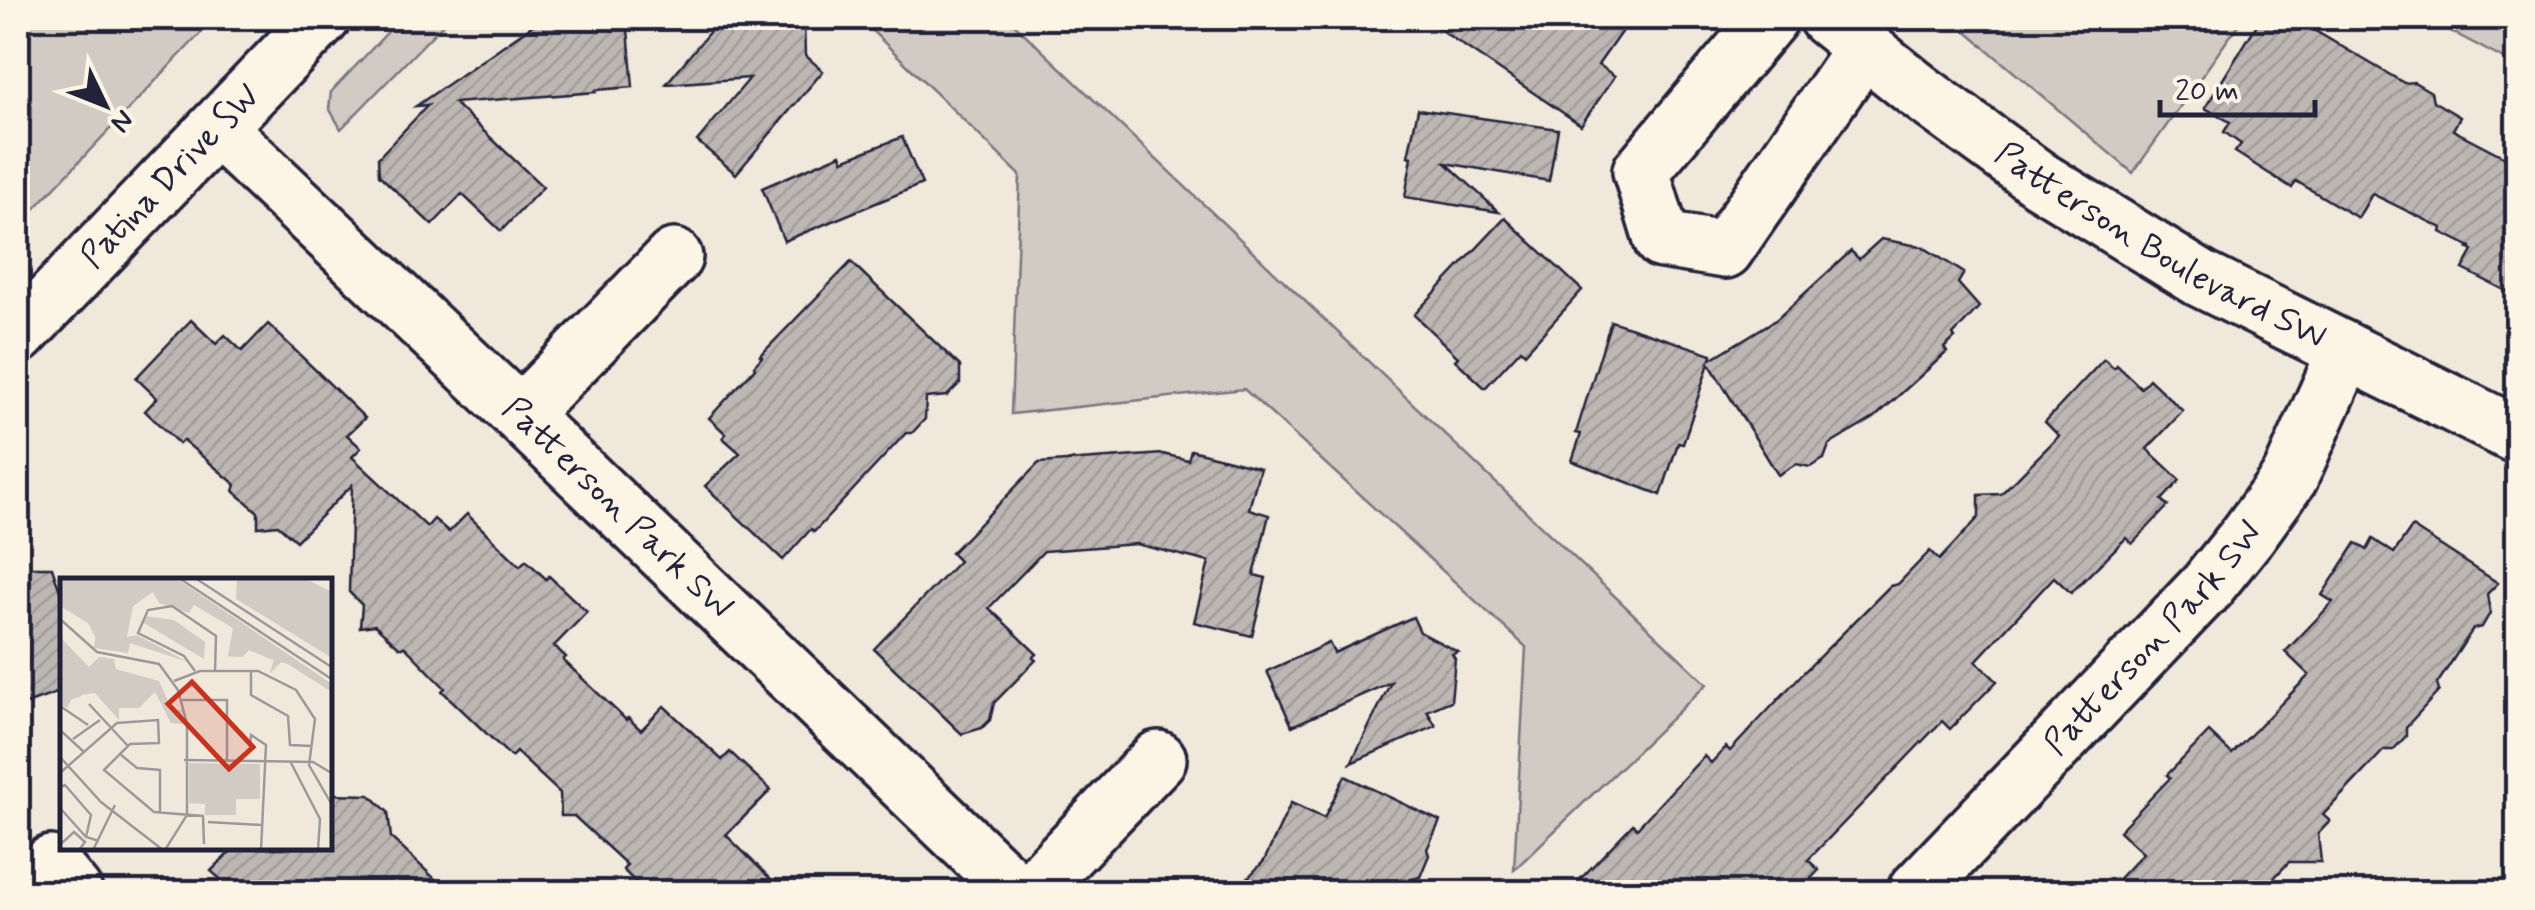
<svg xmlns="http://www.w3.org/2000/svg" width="2535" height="910" font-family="Mynerve,sans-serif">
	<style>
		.green { fill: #d1cbc3; stroke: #7a767f; stroke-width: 2.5 }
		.building { fill: url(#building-hatch); stroke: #22223b; stroke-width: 2.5 }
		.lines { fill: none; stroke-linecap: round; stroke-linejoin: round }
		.minor-casing { stroke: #22223b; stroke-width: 62 }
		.minor { stroke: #fcf5e5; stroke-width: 55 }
		.labels { text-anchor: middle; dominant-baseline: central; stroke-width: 8; stroke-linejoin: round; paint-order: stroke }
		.street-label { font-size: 35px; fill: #22223b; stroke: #fcf5e5 }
		.inset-road { fill: none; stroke: #9d999b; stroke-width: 2.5 }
		.view { fill: #c8321e; fill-opacity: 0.15; stroke: #c8321e; stroke-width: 5 }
		.inset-edge { fill: none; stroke: #22223b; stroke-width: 5 }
	</style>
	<defs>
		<pattern id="building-hatch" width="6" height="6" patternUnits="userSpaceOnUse" patternTransform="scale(2.5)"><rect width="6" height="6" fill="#bcb7b3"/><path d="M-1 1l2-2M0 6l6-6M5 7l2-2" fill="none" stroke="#a19d9b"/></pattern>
	</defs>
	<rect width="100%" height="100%" fill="#efe8db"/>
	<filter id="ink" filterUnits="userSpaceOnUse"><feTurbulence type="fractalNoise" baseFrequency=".01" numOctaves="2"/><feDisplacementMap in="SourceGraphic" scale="20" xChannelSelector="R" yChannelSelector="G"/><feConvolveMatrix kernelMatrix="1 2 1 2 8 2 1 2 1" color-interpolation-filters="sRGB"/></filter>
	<g filter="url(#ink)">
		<g class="green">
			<path d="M18,18H215L18,226Z"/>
			<path d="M401,18H449L341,129L329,108L331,92Z"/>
			<path d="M859,18H1008L1707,684L1514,870L1526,647L1244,389L1011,414L1020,175Z"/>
			<path d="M1950,18H2243L2133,173Z"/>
			<path d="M2426,18H2517V66Z"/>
		</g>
		<g class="building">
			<path d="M543,18H627L633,87L596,90V92L454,103L543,187L501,231L462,194L432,225L379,175L378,158L428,105L416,106Z"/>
			<path d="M721,18H767L777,26L804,20L805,55L823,71L736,174L697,141L750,78L666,84Z"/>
			<path d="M1423,18H1631L1598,65L1615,76L1581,125Z"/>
			<path d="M2261,18H2293L2404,83L2414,82L2431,92L2433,101L2460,117L2453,130L2518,164V297L2463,269L2473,251L2469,249L2471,247L2441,232L2442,228L2372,194L2358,218L2296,181L2292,188L2235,152L2241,144L2224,132L2230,122L2205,108Z"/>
			<path d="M1418,109L1558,129L1549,181L1446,163L1499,212L1405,197L1412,157L1408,156Z"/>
			<path d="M902,137L922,184L784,241L762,188L841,154L843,160Z"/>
			<path d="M1505,218L1582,290L1525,353L1521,349L1485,388L1455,360L1458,357L1414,315Z"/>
			<path d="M1881,239L1923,247L1964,273L1958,283L1979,307L1953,335L1955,338L1944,348L1947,352L1874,418L1829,445L1824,459L1810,467L1796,464L1778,475L1709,363L1683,444L1678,443L1661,495L1572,461L1581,434L1576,433L1611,321L1712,354L1711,359L1777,319L1851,251L1859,259Z"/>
			<path d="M851,262L960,366V383L947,396L926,398L925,419L912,433H906L814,532L811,529L783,560L705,486L740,453L723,438L726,434L709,418L755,368L754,366L762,357L760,356Z"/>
			<path d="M191,320L216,344L225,335L242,351L268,324L365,418L347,435L361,448L352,457L427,527L434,519L449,532L467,514L520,566L526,560L546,579L549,576L587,612L554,646L566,657L563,660L626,720L628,718L641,730L664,706L722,760L730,752L771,790L726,835L784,892H646L623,870L627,865L574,816H561L560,793L516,752L511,757L442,691L445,688L405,647H399L375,625L360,627L362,605L349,592L352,485L296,541L278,525L258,527V512L234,491L236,485L183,440L179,444L145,411L157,398L136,378Z"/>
			<path d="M2104,359L2114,368L2117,365L2141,388L2149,379L2183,411L2147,449L2180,480L2162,500L2168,506L2132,544L2126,538L2071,593L2054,577L1976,661L1997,681L1950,729L1942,721L1808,860L1819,870L1798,892H1568L1633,824L1637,828L1704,756L1711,763L1726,747L1730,751L1802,674L1890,586L1898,584L1930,551L1939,560L1979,517V495L2001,494L2059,436L2045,422Z"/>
			<path d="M1191,450L1260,468L1249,509L1269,515L1254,575L1266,578L1252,636L1194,622L1209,562L1136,544L1044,551L989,608L1037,654L1033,658L1036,660L994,703L990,720L982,728L962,734L874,649L959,561L951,553L1039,463L1163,454L1188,460Z"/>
			<path d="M2412,527L2498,583L2487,594L2490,613L2482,627L2473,629L2437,684L2439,691L2406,727V736L2393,750H2384L2323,815L2330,821L2318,834L2321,862H2289L2261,892H2106L2143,853L2119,831L2170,778L2167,775L2209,732L2232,754L2309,675L2285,652L2333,602L2322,595L2356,543L2367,550L2373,539L2394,553Z"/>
			<path d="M18,567H52L62,597V691L18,707Z"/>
			<path d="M1413,617L1420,632L1458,652L1452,654L1455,659L1451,701L1427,711L1436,726L1351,763L1391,682L1292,726L1267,671L1329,643L1334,653Z"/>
			<path d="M1345,776L1440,821L1427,849L1429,855L1420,877L1412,879L1406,892H1234L1264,861L1291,803L1324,818Z"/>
			<path d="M330,794L370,795L388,812L391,838L449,892H235L211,871L234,848H330Z"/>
		</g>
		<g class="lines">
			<g class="minor-casing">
				<g id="minor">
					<path d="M1770,18L1641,171L1662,240L1725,250L1864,48"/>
					<path id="s1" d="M1827,18L1917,90L2040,180L2201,279L2518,436"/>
					<path id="s2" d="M217,128L520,415L1017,892"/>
					<path id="s3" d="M18,335L322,18"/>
					<path d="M520,415L674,257"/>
					<path d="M51,864L74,892"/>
					<path d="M1030,892L1158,759"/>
					<path id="s4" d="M1915,892L2207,586L2248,535L2290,477L2346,351"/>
				</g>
			</g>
			<use href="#minor" class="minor"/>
		</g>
	</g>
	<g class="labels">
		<g class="street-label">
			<text stroke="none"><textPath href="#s3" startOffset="220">Patina Drive SW</textPath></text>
			<text stroke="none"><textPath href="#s1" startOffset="405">Patterson Boulevard SW</textPath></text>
			<text stroke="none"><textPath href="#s2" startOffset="552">Patterson Park SW</textPath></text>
			<text stroke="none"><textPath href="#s4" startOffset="348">Patterson Park SW</textPath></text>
		</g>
	</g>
	<g transform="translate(60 578)">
		<rect width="272" height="272" fill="#efe8db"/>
		<path d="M0,0H116L272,106V114L228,86L221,84L210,95L214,82L189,72L182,79L168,78L173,50L134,27L129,35L99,25L93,14L73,28L67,59L77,57L128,84L70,65L68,75L34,70L38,64L28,45L0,28ZM85,38L114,42L145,64L144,81L82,44ZM0,59L29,89L39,79L54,81L56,91L99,103L112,132H122L123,146L111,145L95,114L79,130H59V142L35,115L13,118L7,130L0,126ZM129,185L200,186V221H176V237H145V226L129,225Z" fill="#d1cbc3"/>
		<path d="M0,0H80L68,11L58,41L64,63L34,70L37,50L22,28H49L46,5L20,25L0,16ZM103,0L265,102L272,114L228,86L221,84L210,95L214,82L189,72L182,79L168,78L174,50ZM177,0H244L272,14V80L176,21ZM0,73L15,96L26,97L39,87L44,93L20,119L8,122L0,112Z" fill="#d1cbc3"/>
		<path class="inset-road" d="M119,0L273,102M135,0L273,90M0,41L37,74L99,86L118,112L127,146V237L105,272M135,93L124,78L78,55L88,32L112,28L156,58L155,93M191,93V117L228,138L230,167L252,168M114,103L140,93H198L236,112L255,141L249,187L272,227M122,122H167V183M29,126L68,168M0,128L28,147M0,152L24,174M13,161L40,142M190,169L191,157L206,167L201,272H215M60,176L77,190L100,192V236M0,179L41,224L103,272M124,182L253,184L273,196M230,183L260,241L258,272M0,195L57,145L98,142L99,165L70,166L44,192L94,234L143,238L144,266M0,209L5,207L31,237L26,259M0,230L26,259L39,263M148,244L202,247M2,265L14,254L25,264L19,272M33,272L55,227"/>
		<path class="view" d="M132,104L193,169L169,191L108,126Z"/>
		<rect width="272" height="272" class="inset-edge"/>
	</g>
	<rect width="2535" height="910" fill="none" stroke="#fcf5e5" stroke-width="60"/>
	<rect x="30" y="30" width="2475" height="850" fill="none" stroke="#22223b" stroke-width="4" filter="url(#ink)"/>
	<g transform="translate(105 105) rotate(133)" stroke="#fcf5e5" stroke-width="8" paint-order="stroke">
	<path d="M0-8L18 38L0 25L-18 38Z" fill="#22223b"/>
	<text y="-15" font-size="28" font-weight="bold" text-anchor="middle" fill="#22223b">N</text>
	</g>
	<path d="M2160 100v15h155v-15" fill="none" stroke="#22223b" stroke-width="5"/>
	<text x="2175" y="100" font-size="30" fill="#22223b" stroke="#fcf5e5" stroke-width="8" paint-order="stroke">20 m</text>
</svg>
